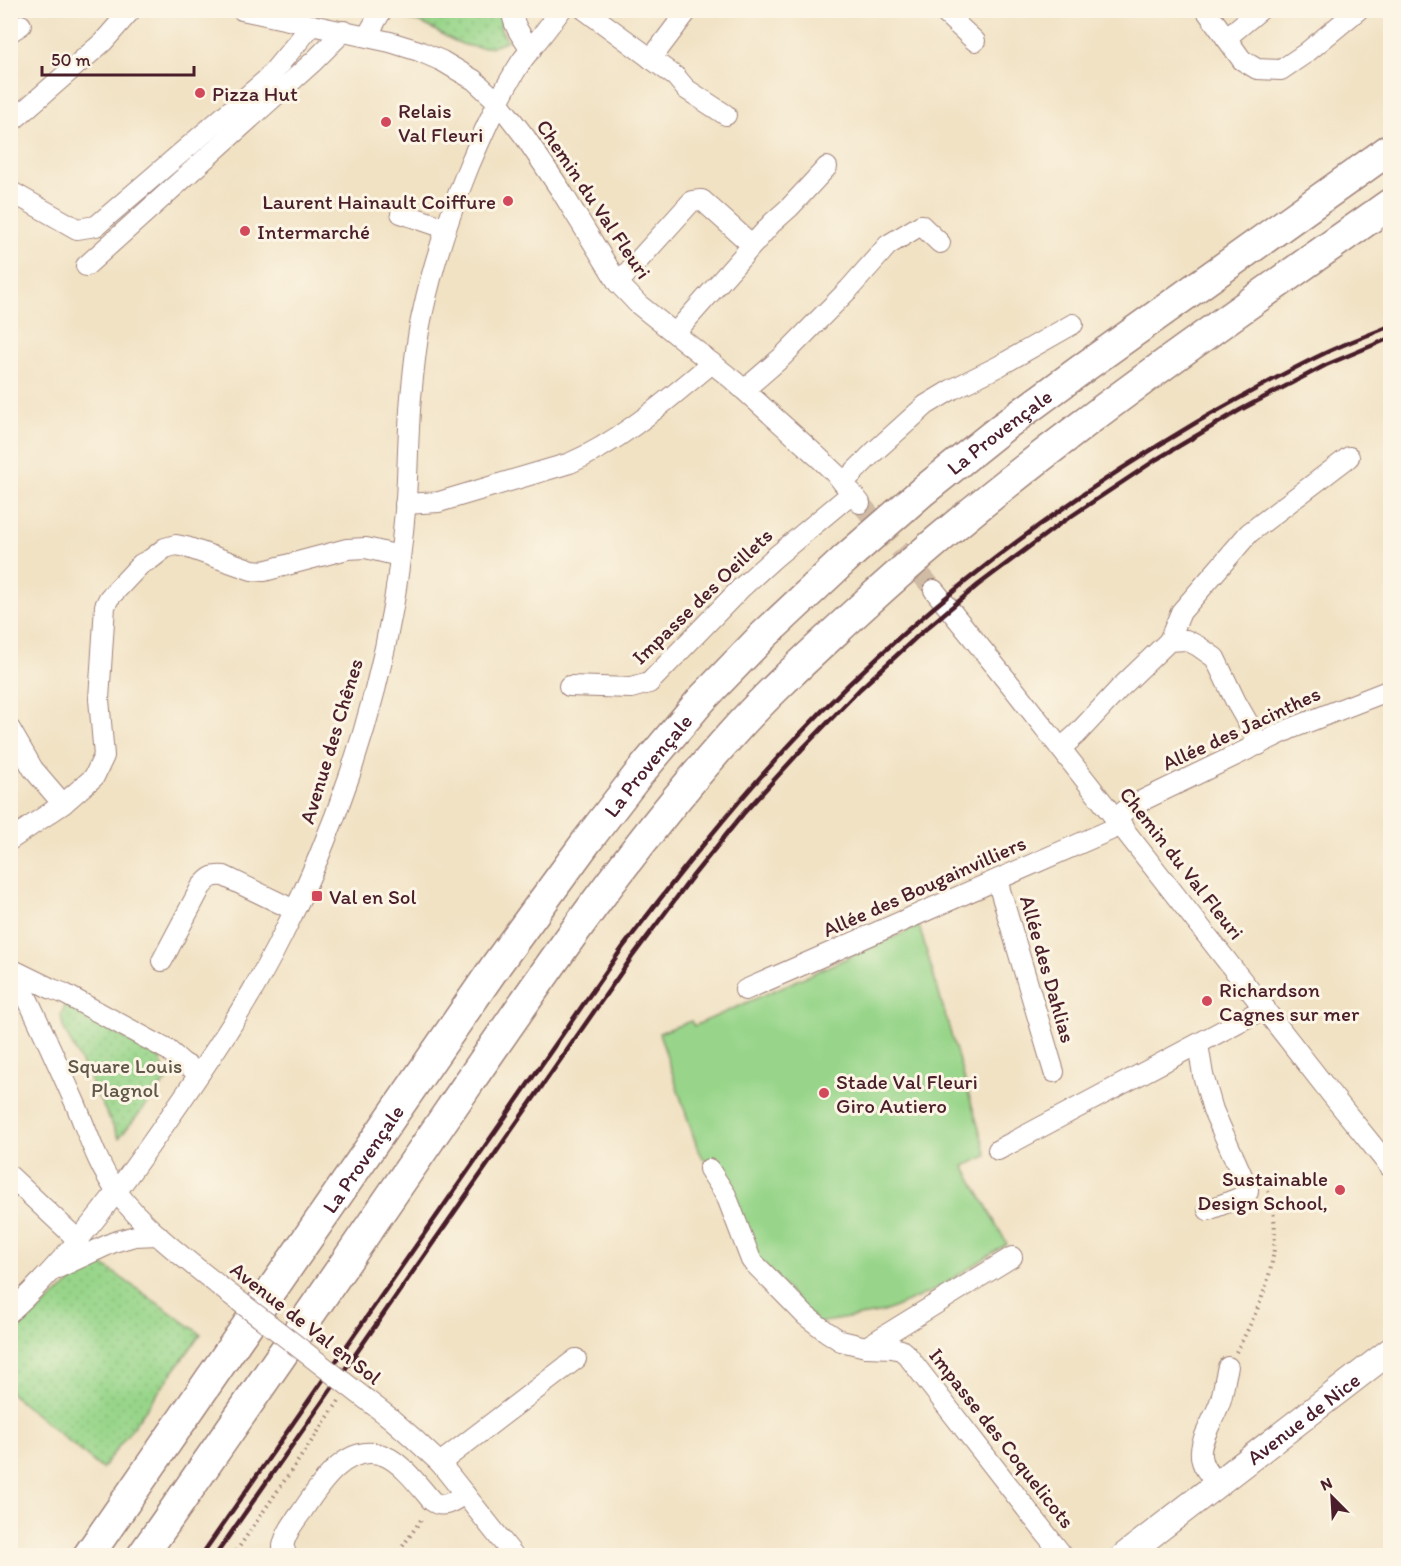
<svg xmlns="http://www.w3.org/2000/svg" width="1401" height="1566" font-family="Itim,sans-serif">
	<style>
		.grass { fill: url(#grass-dots); stroke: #717a5a; stroke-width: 1.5 }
		.garden { fill: #98d58a; stroke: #717a5a; stroke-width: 1.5 }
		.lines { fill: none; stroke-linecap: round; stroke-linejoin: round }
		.minor-tunnel { stroke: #d0bba5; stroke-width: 20; stroke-dasharray: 20 10; stroke-linecap: butt }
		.minor-casing { stroke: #9e8078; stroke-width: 22 }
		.major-casing { stroke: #9e8078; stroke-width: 28 }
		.highway-casing { stroke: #9e8078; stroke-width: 33 }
		.path { stroke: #9e8078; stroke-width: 4; stroke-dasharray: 1.5 4.5; stroke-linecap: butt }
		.minor { stroke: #fff; stroke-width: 20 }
		.major { stroke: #fff; stroke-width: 26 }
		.highway { stroke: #fff; stroke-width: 30 }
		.rail { stroke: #4a1f2b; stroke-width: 4.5 }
		.minor-bridge-casing { stroke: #9e8078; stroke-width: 22; stroke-linecap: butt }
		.minor-bridge { stroke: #fff; stroke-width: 20 }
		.poi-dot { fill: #d1495b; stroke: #fcf5e5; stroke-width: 2 }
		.labels { text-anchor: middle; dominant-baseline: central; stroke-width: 6; stroke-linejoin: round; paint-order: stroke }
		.poi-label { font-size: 21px; fill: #4a1f2b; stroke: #fcf5e5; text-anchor: start }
		.street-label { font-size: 21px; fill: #4a1f2b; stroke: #fcf5e5 }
		.park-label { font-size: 21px; fill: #615648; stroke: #fcf5e5 }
	</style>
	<defs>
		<pattern id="grass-dots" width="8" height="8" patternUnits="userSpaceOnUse" patternTransform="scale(1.5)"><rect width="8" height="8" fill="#98d58a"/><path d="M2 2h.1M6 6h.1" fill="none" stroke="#84b677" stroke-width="1.8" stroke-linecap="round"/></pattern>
	</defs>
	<rect width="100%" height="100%" fill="#fcf5e5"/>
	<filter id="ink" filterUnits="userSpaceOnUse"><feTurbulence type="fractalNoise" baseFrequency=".0167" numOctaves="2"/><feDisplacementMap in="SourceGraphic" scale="12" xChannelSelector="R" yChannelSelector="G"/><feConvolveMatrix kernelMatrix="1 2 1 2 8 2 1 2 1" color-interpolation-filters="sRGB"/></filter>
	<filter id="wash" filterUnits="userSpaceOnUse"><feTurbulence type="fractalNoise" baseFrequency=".008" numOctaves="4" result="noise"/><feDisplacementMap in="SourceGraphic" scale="24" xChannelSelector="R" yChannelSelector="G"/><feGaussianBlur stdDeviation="1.35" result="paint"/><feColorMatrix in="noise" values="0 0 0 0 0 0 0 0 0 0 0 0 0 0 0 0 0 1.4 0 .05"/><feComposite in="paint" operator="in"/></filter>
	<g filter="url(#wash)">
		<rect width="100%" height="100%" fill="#f1e2c4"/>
		<g class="grass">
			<path d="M454,10L502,11L504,13L500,28L507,40C494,50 472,49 457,42C445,37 435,29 423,24C416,21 407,22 402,15L414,11Z"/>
			<path d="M65,1005L160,1058L167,1080L119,1138L63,1027L61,1015Z"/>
			<path d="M99,1262L201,1334L102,1469L10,1393L11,1334L74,1280Z"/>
		</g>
		<path class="garden" d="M919,926L987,1156L964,1166L1007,1244L937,1289L884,1312L818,1323L756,1256L726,1185L699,1153L659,1033L691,1021L694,1026Z"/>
	</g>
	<g filter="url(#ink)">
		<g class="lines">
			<path class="minor-tunnel" d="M860,503L934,590"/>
			<g class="minor-casing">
				<g id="minor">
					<path d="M242,10L390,42L419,51L442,61L474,80L498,102L525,137L560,189L618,283L638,304L733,380L817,456L836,474L860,503"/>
					<path d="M512,10C512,25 523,38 531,50"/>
					<path d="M585,10L676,77L686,89L726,115"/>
					<path d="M945,10L948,16L975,41"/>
					<path d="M1206,10L1242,60L1257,69L1281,70L1306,53L1358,10"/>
					<path d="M10,32L21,25"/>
					<path d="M367,36L382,10"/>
					<path d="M1226,38L1260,10"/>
					<path d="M651,59L688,10"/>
					<path d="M10,123L103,42L131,10"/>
					<path d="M10,191L77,229L96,226L267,79L312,25"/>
					<path d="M401,213L445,228"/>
					<path d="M86,266L314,61L344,31"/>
					<path d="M618,283L692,201L702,200L752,245"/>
					<path d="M675,333L772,223L790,207L827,167"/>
					<path d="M744,390L781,358L849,289L888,245L921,225L940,243"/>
					<path d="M843,483L874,452L926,405L951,390L999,366L1073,324"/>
					<path d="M405,504L439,502L570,463C623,440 668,399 712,363"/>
					<path d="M934,590L1014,689L1331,1094L1390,1167"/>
					<path d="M1169,641L1181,612L1249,533L1349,457"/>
					<path d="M569,686L631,688L649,683L741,588L774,558L852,493"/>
					<path d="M10,729L33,769L63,804L10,840"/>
					<path d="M1061,748L1077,734L1119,689L1169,641L1186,640L1198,646L1215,658L1236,702L1252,730L1259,745"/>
					<path d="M63,804L94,777L104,756L99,699L105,606L109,598L141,564L151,559L165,548L176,545L186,547L252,570L264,571L347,549L366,548L399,556"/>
					<path d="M1116,817L1133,805L1290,729L1390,690"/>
					<path d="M997,880L1054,1072"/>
					<path d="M162,961L201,887C209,878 211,875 224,876L294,910"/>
					<path d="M11,969L52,989L63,993L168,1050L183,1063L200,1073"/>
					<path d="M14,971C36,1015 56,1060 76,1105C88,1134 98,1166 117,1192C144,1228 183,1257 218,1285"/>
					<path d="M745,990L1122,825"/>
					<path d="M1198,1044L1203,1075L1213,1110L1248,1189V1192L1244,1196L1208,1210"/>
					<path d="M998,1150L1265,1008"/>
					<path d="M709,1169L726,1195L751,1260L806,1316L827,1332L841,1341L866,1347L893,1348L901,1350L907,1355L1063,1556"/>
					<path d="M10,1176L78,1240"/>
					<path d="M58,1268L114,1242L135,1236L158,1235"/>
					<path d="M10,1312C71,1256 120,1189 167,1121C208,1062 250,1001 282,936C334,834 373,720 393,607C399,572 403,535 406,499C408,465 408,431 411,397C414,369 416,339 423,311C434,261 450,213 469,166C484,131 500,94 521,62C525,56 530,51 534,45C543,34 552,22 561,10"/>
					<path d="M866,1347L1012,1257"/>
					<path d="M389,1417L412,1437L440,1463L514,1556"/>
					<path d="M440,1463L576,1359"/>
					<path d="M1218,1485C1211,1476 1202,1468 1201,1456C1199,1439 1216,1417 1221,1399C1224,1388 1225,1377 1228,1367"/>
					<path d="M287,1556L283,1546C286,1532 295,1521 303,1510C320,1484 348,1441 385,1456C402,1463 420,1487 432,1501C444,1510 454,1500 465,1494"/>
				</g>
			</g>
			<g class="major-casing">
				<g id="major">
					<path id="s1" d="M1124,1556L1390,1351"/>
				</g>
			</g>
			<g class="highway-casing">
				<g id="highway">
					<path id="s2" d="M88,1556L497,964L587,841L638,775L702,699L764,635L845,559L923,491L1003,427L1086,366L1390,149"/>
					<path d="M142,1556C246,1408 348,1259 450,1110C538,982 626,852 730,736C767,694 809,656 850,618C1016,463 1205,335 1390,204"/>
				</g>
			</g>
			<g class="path">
				<path d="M1236,1352C1263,1303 1287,1247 1268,1191"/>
				<path d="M233,1556L339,1401"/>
				<path d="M396,1556L423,1517"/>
			</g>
			<use href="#minor" class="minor"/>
			<use href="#major" class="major"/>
			<use href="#highway" class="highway"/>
			<g class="rail">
				<path d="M201,1556L623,947C678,875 734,804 796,738C913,613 1050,509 1197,422C1238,399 1279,375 1321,355C1343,344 1367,336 1390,326"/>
				<path d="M215,1556L632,957L692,877L743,814L804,747L860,689L921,633L978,585L1061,523L1157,459L1240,410L1326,365L1390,338"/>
			</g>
			<g class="minor-bridge-casing">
				<path id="minor-bridge" d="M218,1285L389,1417"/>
			</g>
			<use href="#minor-bridge" class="minor-bridge"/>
		</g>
	</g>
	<g class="poi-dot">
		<circle cx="200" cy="93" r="6"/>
		<circle cx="386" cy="122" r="6"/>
		<circle cx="508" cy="201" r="6"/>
		<circle cx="245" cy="231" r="6"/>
		<rect x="311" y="890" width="12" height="12" rx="3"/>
		<circle cx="1207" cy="1001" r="6"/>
		<circle cx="824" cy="1093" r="6"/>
		<circle cx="1340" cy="1190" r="6"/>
	</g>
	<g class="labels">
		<g class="poi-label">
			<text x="212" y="93">Pizza Hut</text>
			<text x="398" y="110">Relais<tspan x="398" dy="24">Val Fleuri</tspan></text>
			<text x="496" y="201" text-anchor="end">Laurent Hainault Coiffure</text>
			<text x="257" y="231">Intermarché</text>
			<text x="329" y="896">Val en Sol</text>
			<text x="1219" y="989">Richardson<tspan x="1219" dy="24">Cagnes sur mer</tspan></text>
			<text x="836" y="1081">Stade Val Fleuri<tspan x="836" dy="24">Giro Autiero</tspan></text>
			<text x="1328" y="1178" text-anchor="end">Sustainable<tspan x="1328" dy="24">Design School,</tspan></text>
		</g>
		<g class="street-label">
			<text transform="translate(594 199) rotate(56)">Chemin du Val Fleuri</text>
			<text stroke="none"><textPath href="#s2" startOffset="1455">La Provençale</textPath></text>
			<text transform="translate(702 596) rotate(-44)">Impasse des Oeillets</text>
			<text transform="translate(1241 728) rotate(-25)">Allée des Jacinthes</text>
			<text transform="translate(331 741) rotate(-73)">Avenue des Chênes</text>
			<text stroke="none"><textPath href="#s2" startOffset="969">La Provençale</textPath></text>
			<text transform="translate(1182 863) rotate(52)">Chemin du Val Fleuri</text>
			<text transform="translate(924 886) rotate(-24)">Allée des Bougainvilliers</text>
			<text transform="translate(1048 969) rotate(74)">Allée des Dahlias</text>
			<text stroke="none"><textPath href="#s2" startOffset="483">La Provençale</textPath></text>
			<text transform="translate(306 1323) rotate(38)">Avenue de Val en Sol</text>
			<text stroke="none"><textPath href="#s1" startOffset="226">Avenue de Nice</textPath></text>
			<text transform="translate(1002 1438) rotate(52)">Impasse des Coquelicots</text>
		</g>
		<g class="park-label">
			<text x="125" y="1065">Square Louis<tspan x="125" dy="24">Plagnol</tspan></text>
		</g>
	</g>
	<rect width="1401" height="1566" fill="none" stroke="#fcf5e5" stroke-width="36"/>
	<g transform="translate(1332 1497) rotate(336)" stroke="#fcf5e5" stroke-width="4.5" paint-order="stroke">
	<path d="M0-4.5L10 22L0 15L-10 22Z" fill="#4a1f2b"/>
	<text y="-9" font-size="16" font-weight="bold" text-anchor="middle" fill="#4a1f2b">N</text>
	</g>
	<path d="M42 66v9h152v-9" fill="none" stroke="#4a1f2b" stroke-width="3"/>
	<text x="51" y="66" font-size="18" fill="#4a1f2b" stroke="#fcf5e5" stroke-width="4.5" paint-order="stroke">50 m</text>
</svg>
